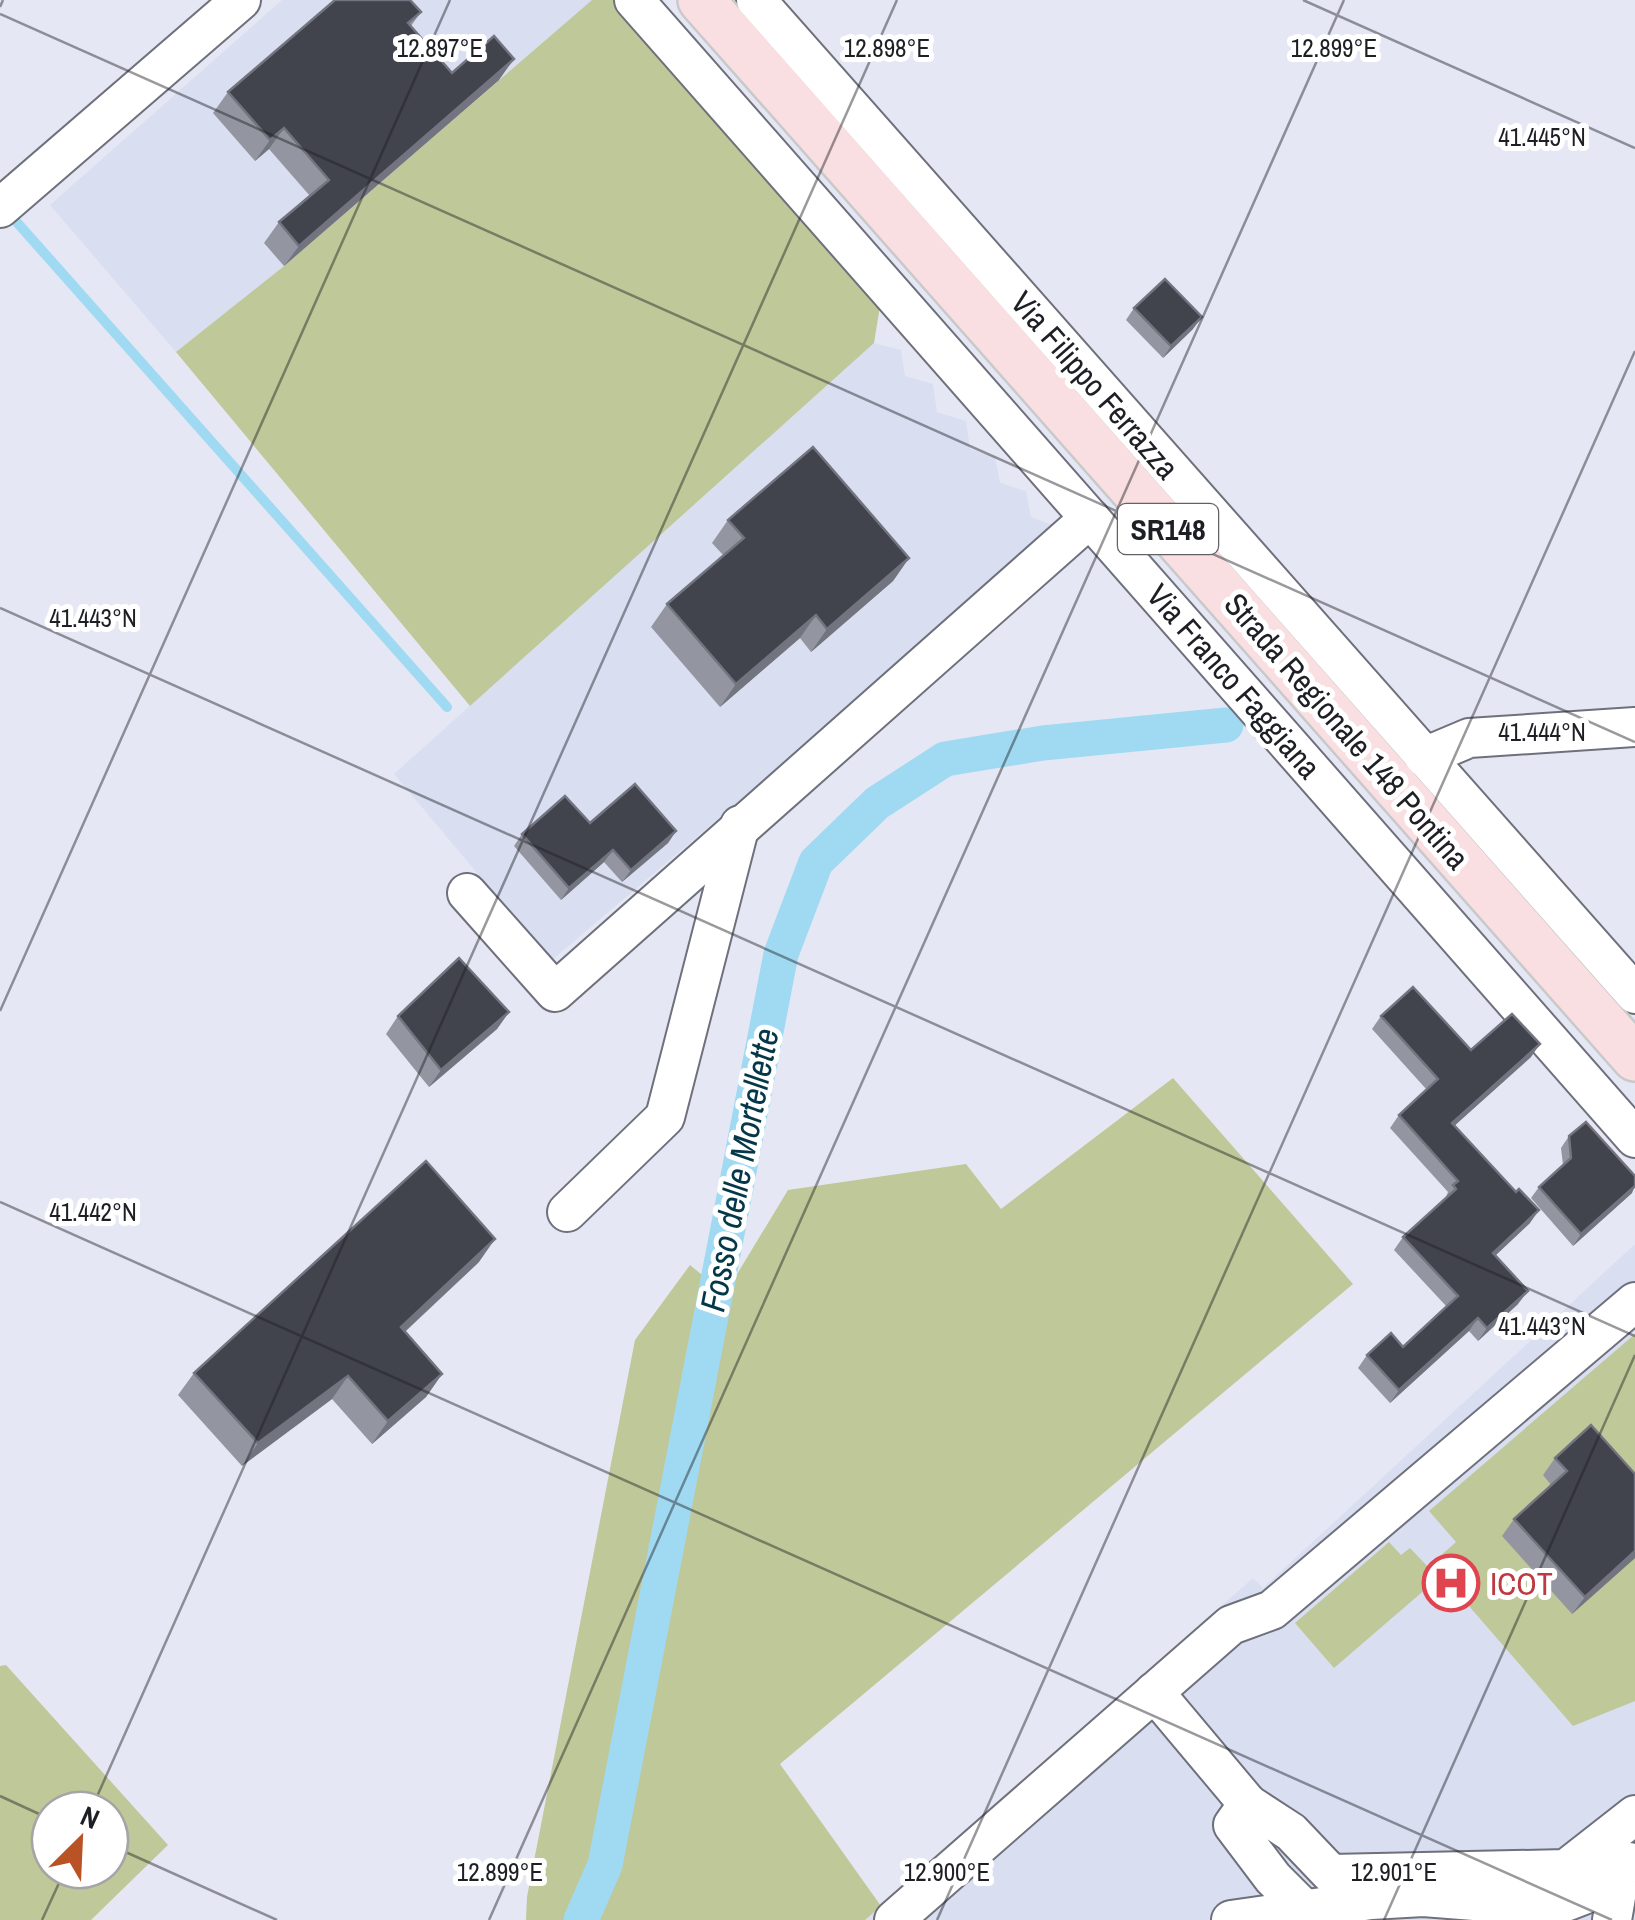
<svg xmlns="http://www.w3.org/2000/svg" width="1635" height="1920" font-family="'Archivo Narrow',sans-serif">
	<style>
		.built { fill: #d9def1 }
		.green { fill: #bfc898; fill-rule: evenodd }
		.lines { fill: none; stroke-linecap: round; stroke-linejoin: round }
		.stream { stroke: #a0daf2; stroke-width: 10 }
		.canal { stroke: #a0daf2; stroke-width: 35 }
		.minor-casing { stroke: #6e707b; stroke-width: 42 }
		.major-casing { stroke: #c9c9ca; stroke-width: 50 }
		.minor { stroke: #fff; stroke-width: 38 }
		.major { stroke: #fadfe2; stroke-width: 45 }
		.wall { fill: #9396a0 }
		.shaded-wall { fill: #72747f }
		.building { fill: #41434d; stroke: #72747f; stroke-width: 2.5 }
		.ticks { fill: none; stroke: #1e1f24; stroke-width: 2.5; stroke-opacity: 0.45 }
		.labels { text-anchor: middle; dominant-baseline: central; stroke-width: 10; stroke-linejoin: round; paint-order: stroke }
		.shield { fill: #fff; stroke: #626266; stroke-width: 2.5 }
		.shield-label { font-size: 30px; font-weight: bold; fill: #1e1f24 }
		.street-label { font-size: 32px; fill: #1e1f24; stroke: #fff }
		.health-label { font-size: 32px; fill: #be3a42; stroke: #fff; text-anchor: start }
		.water-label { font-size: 35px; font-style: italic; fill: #043849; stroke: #fff }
		.ticks-label { font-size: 25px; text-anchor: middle; fill: #1e1f24; stroke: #fff; stroke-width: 10; stroke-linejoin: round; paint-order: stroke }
	</style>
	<rect width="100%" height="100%" fill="#e5e8f4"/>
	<g class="built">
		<path d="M282,0H592L284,266L176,352L50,205Z"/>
		<path d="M874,343L901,350L905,376L933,384L937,412L966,421L970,449L995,457L1000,483L1026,491L1031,517L1060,528L551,961L394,774Z"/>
		<path d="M1635,1244V1920H865L1253,1578L1263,1588Z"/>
	</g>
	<g class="green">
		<path d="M592,0H613L880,306L874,343L470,706L176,352L284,266Z"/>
		<path d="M1173,1078L1353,1284L780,1764L881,1906L865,1920H526L527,1897L635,1340L690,1265L725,1294L788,1190L966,1164L1001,1209Z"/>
		<path d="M1635,1334V1701L1573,1726L1442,1575L1334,1668L1295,1623L1389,1542L1401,1555L1410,1548L1428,1567L1456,1542L1429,1511Z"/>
		<path d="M6,1665L168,1845L91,1920H0V1666ZM50,1810H110V1870H50Z"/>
	</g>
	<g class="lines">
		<path class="stream" d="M6,210L447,707"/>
		<path class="canal" d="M581,1920L605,1865L781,954L816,862L877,803L945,759L1043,743L1226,725"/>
		<g class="minor-casing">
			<g id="minor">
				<path d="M634,0L1635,1138"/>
				<path d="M756,0L1635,994"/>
				<path d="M0,208L241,0"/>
				<path d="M1424,757L1469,738L1635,727"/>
				<path d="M467,893L555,992L1090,518"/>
				<path d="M567,1212L665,1117L740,825"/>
				<path d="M1154,1692L1248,1804"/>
				<path d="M1303,1908L1273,1878L1233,1825L1248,1804L1291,1832L1331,1874L1566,1869L1635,1815"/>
				<path d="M894,1920L1231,1625L1272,1610L1635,1302"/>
				<path d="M1231,1920L1371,1900L1423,1897L1525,1905L1560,1904L1594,1891L1621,1868"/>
				<path d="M1612,1920L1621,1868L1629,1862"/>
			</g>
		</g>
		<g class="major-casing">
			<path id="major" d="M701,0L1635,1058"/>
		</g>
		<use href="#minor" class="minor"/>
		<use href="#major" class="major"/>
	</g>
	<g class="wall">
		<path d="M421,12L411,26L452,73L499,80L284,266L264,243L279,222L310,196L269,149L255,161L213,113L228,92Z"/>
		<path d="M1134,308L1193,329L1163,358L1126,320Z"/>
		<path d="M728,520L909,558L893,581L811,652L800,638L720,707L651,627L667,604L724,556L712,543Z"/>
		<path d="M590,823L676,831L668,843L622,882L604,862L561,900L514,846L522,834Z"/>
		<path d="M509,1012L497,1029L429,1087L386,1034L398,1016Z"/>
		<path d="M1381,1016L1471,1050L1531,1057L1455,1125L1530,1223L1495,1256L1518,1304L1478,1341L1469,1331L1390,1403L1358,1368L1367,1355L1403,1347L1447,1307L1394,1250L1403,1237L1445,1199L1448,1192L1390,1128L1399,1115L1427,1090L1372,1029Z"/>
		<path d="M1569,1136L1632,1193L1573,1246L1531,1198L1539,1187L1563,1165L1561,1148Z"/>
		<path d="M479,1262L405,1332L442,1374L426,1397L372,1444L332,1399L242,1466L178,1395L194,1373Z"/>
		<path d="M1555,1458L1635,1474V1558L1572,1614L1502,1536L1514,1519L1551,1485L1543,1475Z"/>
	</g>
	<g class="shaded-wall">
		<path d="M514,59L499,80L284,266L299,246Z"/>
		<path d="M284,128L269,149L255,161L270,140Z"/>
		<path d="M1202,317L1193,329L1163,358L1171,346Z"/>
		<path d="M909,558L893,581L811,652L827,629Z"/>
		<path d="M816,615L800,638L720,707L736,684Z"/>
		<path d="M676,831L668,843L622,882L631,870Z"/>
		<path d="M613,850L604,862L561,900L569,888Z"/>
		<path d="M509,1012L497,1029L429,1087L441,1070Z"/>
		<path d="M1540,1044L1531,1057L1443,1136L1452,1123Z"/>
		<path d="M1635,1186L1632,1193L1573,1246L1581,1234Z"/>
		<path d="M1539,1210L1530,1223L1484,1266L1493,1253Z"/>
		<path d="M495,1239L479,1262L385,1350L401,1327Z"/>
		<path d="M1528,1291L1518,1304L1478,1341L1487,1328Z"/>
		<path d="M1478,1318L1469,1331L1390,1403L1399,1390Z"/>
		<path d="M442,1374L426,1397L372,1444L388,1421Z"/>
		<path d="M348,1376L332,1399L242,1466L258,1443Z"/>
		<path d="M1635,1551V1558L1572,1614L1585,1597Z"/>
	</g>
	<g class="building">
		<path d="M335,0H410L421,12L408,23L452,73L494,36L514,59L299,246L279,222L329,180L284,128L270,140L228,92Z"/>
		<path d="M1165,279L1202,317L1171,346L1134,308Z"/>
		<path d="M813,447L909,558L827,629L816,615L736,684L667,604L744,538L728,520Z"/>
		<path d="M635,784L676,831L631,870L613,850L569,888L522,834L565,796L590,823Z"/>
		<path d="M459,958L509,1012L441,1070L398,1016Z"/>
		<path d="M1413,987L1471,1050L1512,1014L1540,1044L1452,1123L1516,1192L1519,1189L1539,1210L1493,1253L1528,1291L1487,1328L1478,1318L1399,1390L1367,1355L1391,1333L1403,1347L1458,1296L1403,1237L1456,1189L1453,1185L1458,1181L1399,1115L1438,1079L1381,1016Z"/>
		<path d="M1586,1122L1635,1176V1186L1581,1234L1539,1187L1571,1158L1569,1136Z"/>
		<path d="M426,1161L495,1239L401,1327L442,1374L388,1421L348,1376L258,1443L194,1373Z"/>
		<path d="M1591,1425L1635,1474V1551L1585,1597L1514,1519L1567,1471L1555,1458Z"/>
	</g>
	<path class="ticks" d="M1303,0L1635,148M0,7L3,0M0,14L1635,742M0,608L1635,1336M0,1011L450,0M0,1202L1612,1920M0,1796L50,1819M91,1810L897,0M110,1845L277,1920M42,1920L65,1870M489,1920L1344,0M937,1920L1635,351M1384,1920L1635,1355"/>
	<defs>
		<g id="hospital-ring" transform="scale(2.875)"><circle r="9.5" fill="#fff" stroke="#e0444e" stroke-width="1.5"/><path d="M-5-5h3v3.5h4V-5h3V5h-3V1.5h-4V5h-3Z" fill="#e0444e"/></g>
	</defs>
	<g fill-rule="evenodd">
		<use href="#hospital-ring" x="1451" y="1583"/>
	</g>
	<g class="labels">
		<rect class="shield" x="1118" y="504" width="100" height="50" rx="8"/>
		<g class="shield-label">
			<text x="1168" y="529">SR148</text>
		</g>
		<g class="street-label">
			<text transform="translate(1095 385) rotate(49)">Via Filippo Ferrazza</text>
			<text transform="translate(1234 681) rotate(49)">Via Franco Faggiana</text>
			<text transform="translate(1347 731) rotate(49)">Strada Regionale 148 Pontina</text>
		</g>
		<g class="health-label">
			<text x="1490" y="1583">ICOT</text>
		</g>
		<g class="water-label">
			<text transform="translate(739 1170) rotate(-79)">Fosso delle Mortellette</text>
		</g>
	</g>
	<g class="ticks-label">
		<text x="440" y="57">12.897°E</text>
		<text x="887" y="57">12.898°E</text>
		<text x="1334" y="57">12.899°E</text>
		<text x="1542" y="146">41.445°N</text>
		<text x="93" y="627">41.443°N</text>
		<text x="1542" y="741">41.444°N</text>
		<text x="93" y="1221">41.442°N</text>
		<text x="1542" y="1335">41.443°N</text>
		<text x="500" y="1881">12.899°E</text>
		<text x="947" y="1881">12.900°E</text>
		<text x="1394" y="1881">12.901°E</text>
	</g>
	<g transform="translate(80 1840) rotate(24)"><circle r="48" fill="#ffffff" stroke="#a5a5a7" stroke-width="2.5"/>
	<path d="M0-8L18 38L0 25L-18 38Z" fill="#b95326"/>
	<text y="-15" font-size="28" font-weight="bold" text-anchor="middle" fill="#1e1f24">N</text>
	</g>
</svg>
